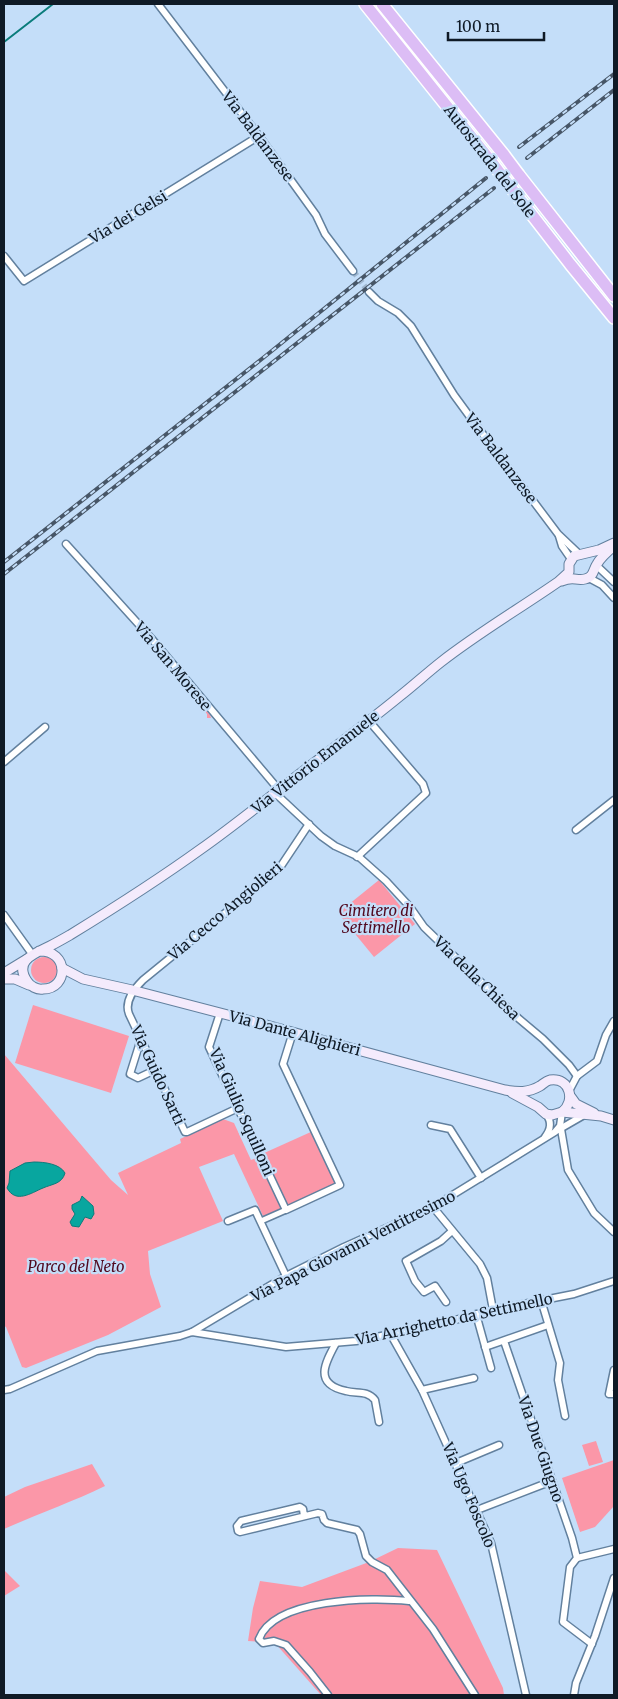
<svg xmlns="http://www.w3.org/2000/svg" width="618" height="1699" font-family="Merriweather,serif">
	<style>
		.green { fill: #fb97a8 }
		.water { fill: #08a69f; stroke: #0a7c7b }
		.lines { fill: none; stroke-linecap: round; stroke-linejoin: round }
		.stream { stroke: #0a7c7b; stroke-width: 2 }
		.minor-tunnel { stroke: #a0b7cf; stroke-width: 6; stroke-dasharray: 6 3; stroke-linecap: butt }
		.pedestrian-casing { stroke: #62809e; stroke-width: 8 }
		.minor-casing { stroke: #62809e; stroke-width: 9 }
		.secondary-casing { stroke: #62809e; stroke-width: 11 }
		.motorway-casing { stroke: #fff; stroke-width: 14 }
		.pedestrian { stroke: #fff; stroke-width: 5 }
		.minor { stroke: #fff; stroke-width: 6 }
		.secondary { stroke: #f4ebfc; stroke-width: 9 }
		.motorway { stroke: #dcbdf5; stroke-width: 11 }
		.rail-casing { stroke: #475667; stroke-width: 4 }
		.rail { stroke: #c4def9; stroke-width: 2; stroke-dasharray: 5.5; stroke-linecap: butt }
		.motorway-bridge-casing { stroke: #fff; stroke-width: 14; stroke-linecap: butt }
		.motorway-bridge { stroke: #dcbdf5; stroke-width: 11 }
		.labels { text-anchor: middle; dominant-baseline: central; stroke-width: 4.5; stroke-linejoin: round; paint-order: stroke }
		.street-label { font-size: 15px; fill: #0f1a26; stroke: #c4def9 }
		.park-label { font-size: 15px; font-style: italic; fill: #51091f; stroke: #c4def9 }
	</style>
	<rect width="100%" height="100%" fill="#c4def9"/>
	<g class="green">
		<path d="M177,677L210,715L211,718H207V714L179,681H176Z"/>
		<path d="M379,880L415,924L374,957L338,913Z"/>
		<circle cx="44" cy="970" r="13"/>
		<path d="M33,1005L129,1036L111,1093L15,1063Z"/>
		<path d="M4,1054L111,1180L128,1195L118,1173L181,1143L180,1139L223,1119L234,1123L251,1160L259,1157L283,1209L264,1218L234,1154L199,1167L223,1221L148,1251L150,1274L161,1307L108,1335L26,1368L22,1367L6,1327L4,1326Z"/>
		<path d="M313,1131L336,1182L335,1185L288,1206H286L262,1154Z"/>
		<path d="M596,1441L603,1462L589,1466L582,1445Z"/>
		<path d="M614,1460V1506L595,1527L580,1532L562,1478Z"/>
		<path d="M92,1464L105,1486C72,1502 38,1514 4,1529V1497L25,1487Z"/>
		<path d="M398,1548L437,1550L503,1688L504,1695H321L275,1643L248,1641L253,1608L260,1581L302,1587L369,1562Z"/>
		<path d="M4,1570L20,1586L4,1596Z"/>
	</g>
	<g class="water">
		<path d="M34,1162C45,1162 60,1164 65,1173C62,1184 52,1184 43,1188C31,1193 16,1204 7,1188L9,1183L10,1171L25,1163Z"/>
		<path d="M82,1196L93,1206L94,1214L91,1219L85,1217L79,1227L72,1226L70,1222L75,1214L72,1209V1205L80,1201Z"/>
	</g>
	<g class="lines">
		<path class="stream" d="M4,42L53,4"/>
		<path class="minor-tunnel" d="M353,271L369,292"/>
		<g class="pedestrian-casing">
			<path id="pedestrian" d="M261,1221L286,1210"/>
		</g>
		<g class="minor-casing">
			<g id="minor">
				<path d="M158,4L259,136L316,215L325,234L353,271"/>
				<path d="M4,256L24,281L259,136"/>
				<path d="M369,292L378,301L398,313L411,326L454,395L473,421L558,534L578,553"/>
				<path d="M559,536L562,546L571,559"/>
				<path d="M66,544L151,638L279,790"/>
				<path d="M596,565L614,582"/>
				<path d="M589,578L602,585L614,598"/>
				<path d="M4,762L45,727"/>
				<path d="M275,793L321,836L335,846L359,857L386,881L410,907L424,927L518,1018L543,1039L569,1065L577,1076"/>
				<path d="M576,830L614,800"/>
				<path d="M357,857L426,793L423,784L369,721"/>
				<path d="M4,915L32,954"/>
				<path d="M220,1013L209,1047L286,1210L340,1185L283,1064L293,1032"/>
				<path d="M141,1039L130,1074L138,1078L155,1070"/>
				<path d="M569,1091L577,1076L597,1061L606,1035L614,1021"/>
				<path d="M238,1108L187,1132H185L129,1014C124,1001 134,989 143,980L279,869L309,824"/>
				<path d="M431,1125L450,1129L481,1178"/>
				<path d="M561,1129L568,1170L594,1213L614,1232"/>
				<path d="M558,1130L584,1115"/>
				<path d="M545,1137C551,1129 552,1122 546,1114"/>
				<path d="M433,1207L480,1264L487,1278L493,1310"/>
				<path d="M228,1221L255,1210L286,1276"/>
				<path d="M541,1300L560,1363L558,1380L565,1416"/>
				<path d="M446,1302L435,1286L424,1292L415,1281L406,1261L441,1241L452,1231"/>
				<path d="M476,1314L491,1368"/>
				<path d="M192,1332L286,1276L344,1247L433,1207L555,1132L560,1126L562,1112"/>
				<path d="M391,1335L422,1390L491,1543L526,1695"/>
				<path d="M504,1341L572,1538L577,1558L570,1567L563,1622L592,1644"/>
				<path d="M336,1343C325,1363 313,1384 346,1391C357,1394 367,1390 375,1400L379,1422"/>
				<path d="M485,1347L548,1325"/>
				<path d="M614,1370L609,1394H614"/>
				<path d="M4,1390L10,1389L97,1351L180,1336L192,1332L286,1347L356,1341L432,1326L493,1310L574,1294L614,1281"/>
				<path d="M422,1390L474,1378"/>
				<path d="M456,1463L499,1445"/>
				<path d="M477,1510L552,1481"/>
				<path d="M304,1516L303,1509L300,1507L241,1521L237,1526L238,1531L240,1532L318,1513L322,1514L324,1520L327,1523L357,1530L360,1534L366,1556L372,1562L387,1570L433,1629L475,1695"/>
				<path d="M577,1558L614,1549"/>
				<path d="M328,1695L310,1672L286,1645L274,1641L263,1643L259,1639C274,1598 372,1597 409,1601"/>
				<path d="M574,1695L576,1683L595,1636L614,1578"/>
			</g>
		</g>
		<g class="secondary-casing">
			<g id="secondary">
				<path d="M562,581C573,576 576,581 585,579C594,577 593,570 597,564C601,557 608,551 614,546"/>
				<path d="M39,951C69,950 69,989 43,989C37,990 30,986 27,981C13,960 36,953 50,946C56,943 63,939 70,935C114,908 158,880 201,849C228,830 253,810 280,789C320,758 361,728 400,696C414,685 427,673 441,662C478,633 519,609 558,582L569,572V564L574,556L599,550L614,543"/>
				<path d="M62,968L83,979L132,990L251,1021L505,1090C518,1092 528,1093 540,1086C543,1084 546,1081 550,1080C570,1077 576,1101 562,1112"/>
				<path d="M4,973L27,959"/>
				<path d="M4,979H15L29,985"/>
				<path d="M512,1093L538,1107L546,1114L552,1115L562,1112L601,1116L614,1120"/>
				<path d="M571,1097L576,1104L594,1113"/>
			</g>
		</g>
		<g class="motorway-casing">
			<g id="motorway">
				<path d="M365,4L493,164"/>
				<path d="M382,4L504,155"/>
				<path d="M519,175L614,296"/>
				<path d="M508,184L570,264L614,318"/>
			</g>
		</g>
		<use href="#pedestrian" class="pedestrian"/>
		<use href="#minor" class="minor"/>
		<use href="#secondary" class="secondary"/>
		<use href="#motorway" class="motorway"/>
		<g class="rail-casing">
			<g id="rail">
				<path d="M519,147L614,74"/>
				<path d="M527,158L614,90"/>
				<path d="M4,562L263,358L486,178"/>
				<path d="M4,574L494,188"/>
			</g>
		</g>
		<use href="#rail" class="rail"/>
		<g class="motorway-bridge-casing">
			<g id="motorway-bridge">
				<path d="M504,155L519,175"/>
				<path d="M493,164L508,184"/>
			</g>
		</g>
		<use href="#motorway-bridge" class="motorway-bridge"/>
	</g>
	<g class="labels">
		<g class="street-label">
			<text transform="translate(258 136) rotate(53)">Via Baldanzese</text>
			<text transform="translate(490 161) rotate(52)">Autostrada del Sole</text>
			<text transform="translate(128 217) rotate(-31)">Via dei Gelsi</text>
			<text transform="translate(501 458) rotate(53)">Via Baldanzese</text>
			<text transform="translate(173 666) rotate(50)">Via San Morese</text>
			<text transform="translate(315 762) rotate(-38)">Via Vittorio Emanuele</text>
			<text transform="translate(225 911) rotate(-40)">Via Cecco Angiolieri</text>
			<text transform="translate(477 978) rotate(44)">Via della Chiesa</text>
			<text transform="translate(295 1033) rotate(15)">Via Dante Alighieri</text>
			<text transform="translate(158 1075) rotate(65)">Via Guido Sarti</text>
			<text transform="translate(242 1112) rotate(66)">Via Giulio Squilloni</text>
			<text transform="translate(353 1246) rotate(-27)">Via Papa Giovanni Ventitresimo</text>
			<text transform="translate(454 1319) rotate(-12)">Via Arrighetto da Settimello</text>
			<text transform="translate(541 1449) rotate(71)">Via Due Giugno</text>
			<text transform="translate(469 1495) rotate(67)">Via Ugo Foscolo</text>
		</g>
		<g class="park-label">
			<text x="376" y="910">Cimitero di<tspan x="376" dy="17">Settimello</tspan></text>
			<text x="76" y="1266">Parco del Neto</text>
		</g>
	</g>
	<rect width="618" height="1699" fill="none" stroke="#0f1a26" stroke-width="10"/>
	<path d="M448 32v8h96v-8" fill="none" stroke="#0f1a26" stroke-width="2.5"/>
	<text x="456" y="32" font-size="15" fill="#0f1a26" stroke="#c4def9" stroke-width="4" paint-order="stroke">100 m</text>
</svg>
